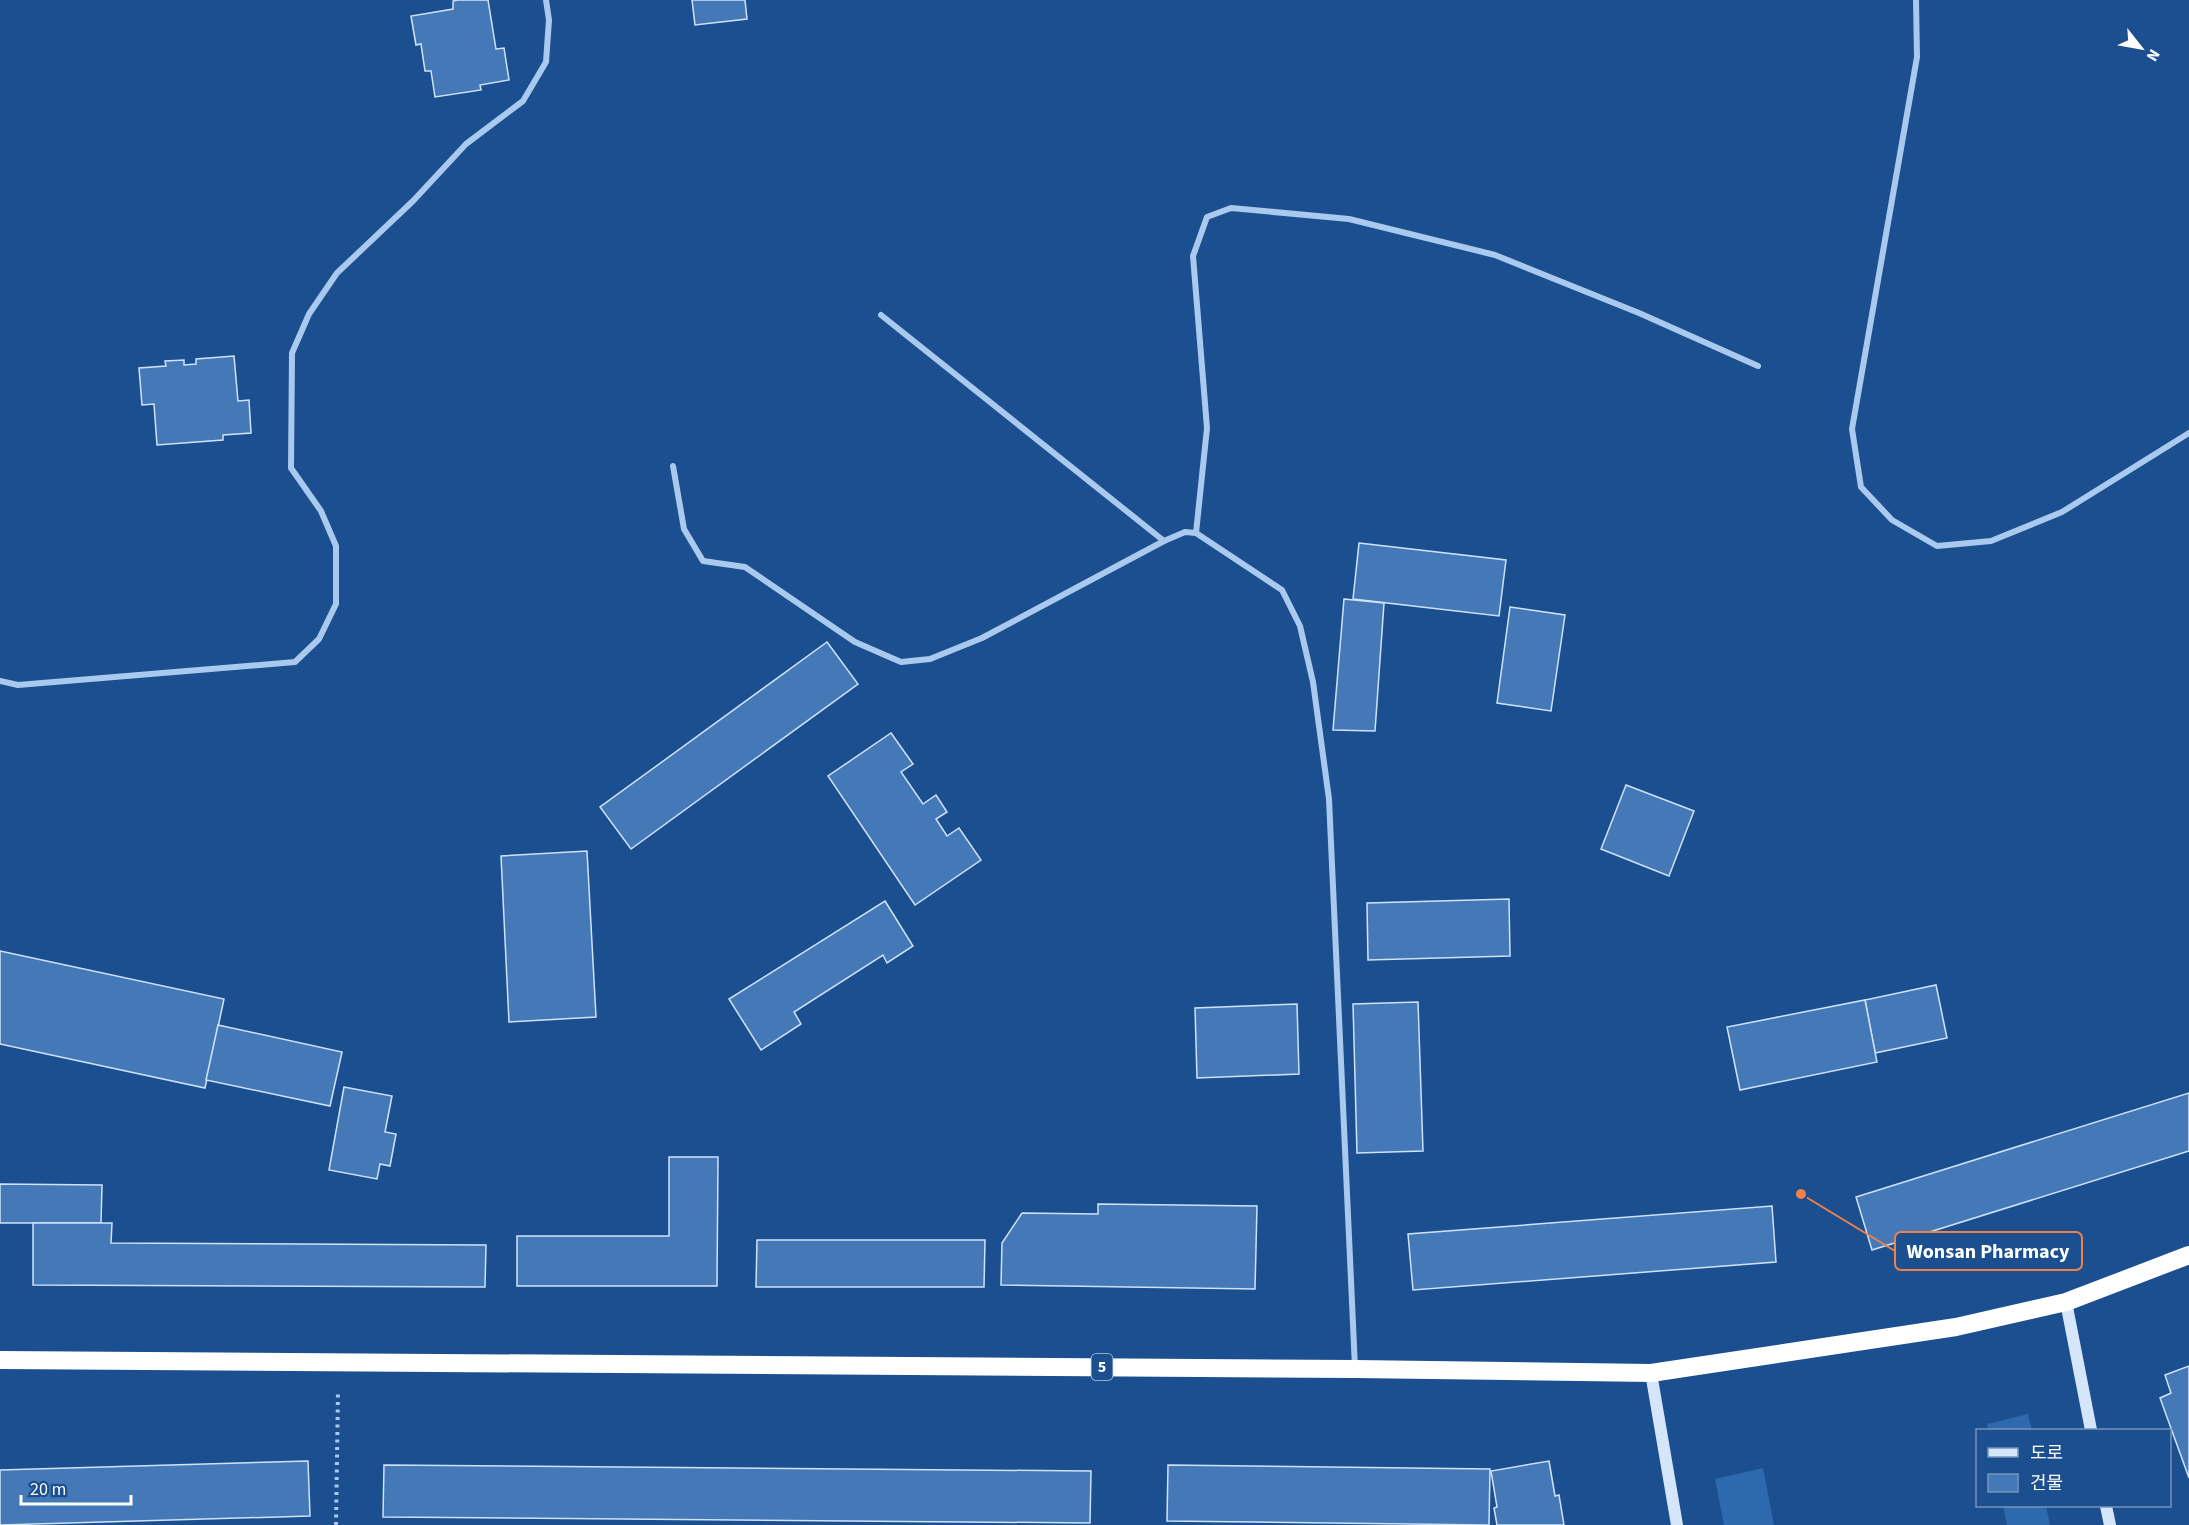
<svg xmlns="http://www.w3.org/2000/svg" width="2189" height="1525" font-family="'Source Sans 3','Noto Sans KR',sans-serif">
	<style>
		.green { fill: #2e69ad }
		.building { fill: #4478b7; stroke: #cfe3fa; stroke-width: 1.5 }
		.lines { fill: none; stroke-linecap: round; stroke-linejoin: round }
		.path { stroke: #a9c9ee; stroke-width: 4; stroke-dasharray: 3 4.5; stroke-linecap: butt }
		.street { stroke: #a9c9ee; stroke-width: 6 }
		.secondary { stroke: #d6e6fa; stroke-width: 12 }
		.highway { stroke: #fff; stroke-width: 18 }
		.labels { text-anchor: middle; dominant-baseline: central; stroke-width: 4.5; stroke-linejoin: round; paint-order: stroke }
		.shield { fill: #1b4f8f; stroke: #bbcadd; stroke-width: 1.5 }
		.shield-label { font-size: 16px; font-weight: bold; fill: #fff }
		.leader { fill: none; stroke: #ee8249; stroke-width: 2 }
		.callout-dot { fill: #ee8249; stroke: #1b4f8f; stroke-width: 2 }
		.callout { fill: #1b4f8f; stroke: #ee8249; stroke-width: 2 }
		.callout-label { font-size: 20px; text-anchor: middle; font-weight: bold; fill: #fff }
	</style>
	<rect width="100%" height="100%" fill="#1b4f8f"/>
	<g class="green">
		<path d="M2028,1414L2032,1430H1988L1987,1424Z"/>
		<path d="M1763,1468L1774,1525H1724L1715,1479Z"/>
		<path d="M2003,1506H2046L2050,1525H2007Z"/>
	</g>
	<g class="building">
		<path d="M458,0H488L496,49L504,48L509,80L480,85L481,90L435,97L431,71H425L421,44L416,45L411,16L453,9V1Z"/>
		<path d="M692,0H745L747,19L695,25Z"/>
		<path d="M234,356L238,401L249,400L251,433L223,435V440L157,445L154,404L142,405L139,368L166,366L165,361L184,360V365L196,364V359Z"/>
		<path d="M1359,543L1506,560L1499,616L1353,599Z"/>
		<path d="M1344,599L1384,603L1375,731L1333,730Z"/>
		<path d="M1510,607L1565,615L1551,711L1497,703Z"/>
		<path d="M827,642L858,684L631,849L600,807Z"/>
		<path d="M891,733L913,764L901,772L923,804L936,795L947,812L936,819L947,836L959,828L981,860L915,905L828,776Z"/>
		<path d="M1626,785L1694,811L1669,876L1601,849Z"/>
		<path d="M587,851L596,1017L509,1022L501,856Z"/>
		<path d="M1509,899L1510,956L1368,960L1367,903Z"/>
		<path d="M885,901L913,946L887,963L883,955L794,1012L801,1024L761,1050L729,999Z"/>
		<path d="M0,951L224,999L205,1088L0,1044Z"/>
		<path d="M1936,985L1947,1038L1875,1053L1865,1000Z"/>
		<path d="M1865,1000L1877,1062L1740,1090L1727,1027Z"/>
		<path d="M1418,1002L1423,1151L1357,1153L1353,1004Z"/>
		<path d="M1297,1004L1299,1074L1197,1078L1195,1008Z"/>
		<path d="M218,1025L342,1052L330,1106L206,1080Z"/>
		<path d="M344,1087L392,1096L385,1132L396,1134L390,1166L380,1164L377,1179L329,1170Z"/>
		<path d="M2189,1093V1151L1872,1250L1856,1197Z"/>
		<path d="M669,1157H718L717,1286H517V1236H669Z"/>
		<path d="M0,1184L102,1185L101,1223H0Z"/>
		<path d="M1098,1204L1257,1206L1255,1289L1001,1285L1002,1243L1022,1213L1098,1214Z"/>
		<path d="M1772,1206L1776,1262L1413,1290L1408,1234Z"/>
		<path d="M33,1223H112L111,1243L486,1245L485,1287L33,1285Z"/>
		<path d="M757,1240H985L984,1287H756Z"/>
		<path d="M2189,1366V1478L2160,1398L2171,1393L2165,1375Z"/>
		<path d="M308,1461L310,1516L0,1525V1470Z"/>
		<path d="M1549,1461L1555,1496L1559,1495L1564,1525H1497L1494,1508L1497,1507L1491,1471Z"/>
		<path d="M384,1465L1091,1471L1090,1523L383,1517Z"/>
		<path d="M1168,1465L1490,1469L1489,1525L1167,1521Z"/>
	</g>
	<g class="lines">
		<path class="path" d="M336,1525L338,1390"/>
		<g class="street">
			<path d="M1916,0L1917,57L1852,429L1861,487L1892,520L1937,546L1991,541L2062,512L2189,433"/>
			<path d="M881,315L1164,541"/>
			<path d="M673,466L684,529L703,561L745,567L855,642L901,662L930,659L982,638L1164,541L1185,532L1196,533"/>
			<path d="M0,681L18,685L295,662L319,639L336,604V546L321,511L291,468L292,353L309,314L337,273L413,201L466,144L523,101L546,62L549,20L546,0"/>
			<path d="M1355,1368L1329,799L1313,682L1300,626L1282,590L1196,533L1207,428L1193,256L1207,217L1231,208L1349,219L1495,255L1639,313L1758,366"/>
		</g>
		<g class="secondary">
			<path d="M2066,1302L2091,1430"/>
			<path d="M1651,1373L1677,1525"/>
			<path d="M2106,1506L2110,1525"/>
		</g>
		<path class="highway" d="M0,1360L1355,1369L1651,1373L1956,1327L2066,1302L2189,1255"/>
	</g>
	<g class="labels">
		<rect class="shield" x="1091.5" y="1354" width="21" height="26" rx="4.5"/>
		<g class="shield-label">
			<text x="1102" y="1367">5</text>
		</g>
	</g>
	<path class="leader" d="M1801 1194L1895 1251"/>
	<circle class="callout-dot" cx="1801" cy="1194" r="6"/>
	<rect class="callout" x="1895" y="1232" width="187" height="38" rx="6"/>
	<g class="callout-label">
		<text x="1988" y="1258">Wonsan Pharmacy</text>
	</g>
	<rect x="1976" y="1429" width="195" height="78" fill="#1b4f8f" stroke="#7695bc" stroke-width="1.5"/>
	<rect x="1988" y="1448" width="30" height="9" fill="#d6e6fa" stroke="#7695bc" stroke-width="1.5"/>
	<text x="2030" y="1459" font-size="18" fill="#ffffff">도로</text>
	<rect x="1988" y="1474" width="30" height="18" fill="#4478b7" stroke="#7695bc" stroke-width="1.5"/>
	<text x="2030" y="1489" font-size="18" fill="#ffffff">건물</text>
	<g transform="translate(2141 48) rotate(121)" stroke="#1b4f8f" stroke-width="4.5" paint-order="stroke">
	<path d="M0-4.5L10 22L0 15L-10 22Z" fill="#ffffff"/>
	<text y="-9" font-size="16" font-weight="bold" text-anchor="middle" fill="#ffffff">N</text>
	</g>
	<path d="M21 1495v9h110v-9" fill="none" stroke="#ffffff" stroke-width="3"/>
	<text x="30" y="1495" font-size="18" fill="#ffffff" stroke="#1b4f8f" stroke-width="4.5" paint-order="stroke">20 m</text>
</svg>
